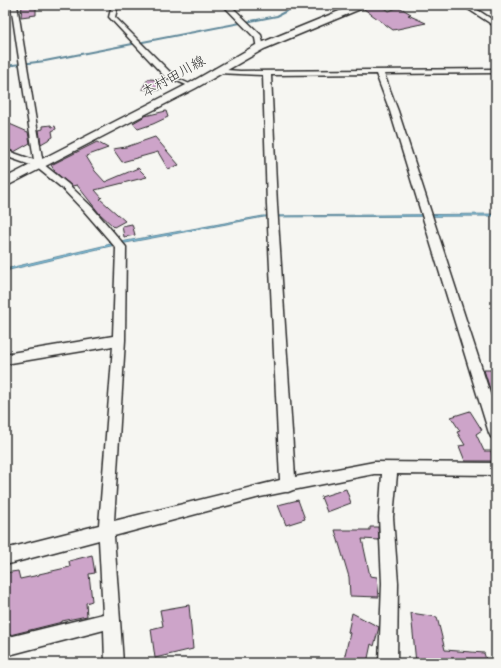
<svg xmlns="http://www.w3.org/2000/svg" width="501" height="668" font-family="'Indie Flower','Klee One',sans-serif">
	<style>
		.water { fill: #81c4e2; stroke: #5f8799 }
		.lines { fill: none; stroke-linecap: round; stroke-linejoin: round }
		.stream { stroke: #5f8799; stroke-width: 2 }
		.building { fill: #cda4c9; stroke: #2b2b2b }
		.service-casing { stroke: #2b2b2b; stroke-width: 3 }
		.minor-casing { stroke: #2b2b2b; stroke-width: 3 }
		.secondary-casing { stroke: #2b2b2b; stroke-width: 3 }
		.service { fill: #f6f6f2; fill-rule: evenodd }
		.minor { fill: #f6f6f2; fill-rule: evenodd }
		.secondary { fill: #f6f6f2; fill-rule: evenodd }
		.labels { text-anchor: middle; dominant-baseline: central; stroke-width: 3; stroke-linejoin: round; paint-order: stroke }
		.far-street-label { font-size: 14px; fill: #2b2b2b; stroke: #f6f6f2 }
	</style>
	<rect width="100%" height="100%" fill="#f6f6f2"/>
	<filter id="ink" filterUnits="userSpaceOnUse"><feTurbulence type="fractalNoise" baseFrequency=".025" numOctaves="2"/><feDisplacementMap in="SourceGraphic" scale="8" xChannelSelector="R" yChannelSelector="G"/><feConvolveMatrix kernelMatrix="1 2 1 2 8 2 1 2 1" color-interpolation-filters="sRGB"/></filter>
	<g filter="url(#ink)">
		<path class="water" d="M496,214V216L264,217L115,245L5,271V269L115,243L263,216Z"/>
		<g class="lines">
			<path class="stream" d="M5,66L45,61L277,16L298,5"/>
		</g>
		<g class="building">
			<path d="M22,5H36V15L21,17Z"/>
			<path d="M368,5H381L389,11L399,7L411,14L408,15L426,23L393,30L364,9Z"/>
			<path d="M148,79L165,80L159,90L142,89Z"/>
			<path d="M166,111L168,117L153,124L138,129L133,123L145,116Z"/>
			<path d="M5,122L28,132L30,143L14,152L5,147Z"/>
			<path d="M51,125L52,127L55,126L56,129L52,131L53,137L41,144L39,130L43,129V126Z"/>
			<path d="M155,137L179,165L168,169L158,152L122,162L113,149L126,147Z"/>
			<path d="M97,142L108,148L86,156L95,171L105,182L138,168L147,177L95,190L102,198L100,199L125,221L114,227L99,213L77,185L72,186L56,173L51,165Z"/>
			<path d="M132,224L135,235L124,237L122,226Z"/>
			<path d="M484,370H496V401L489,386Z"/>
			<path d="M470,411L482,430L476,434L484,451H491L494,461H465L459,446L465,445L457,432L460,431L451,417Z"/>
			<path d="M346,489L351,503L327,512L321,497Z"/>
			<path d="M298,500L305,519L286,525L278,505Z"/>
			<path d="M370,527H378L379,540L362,539L370,576L377,577L379,597L350,596L349,577L335,530H370Z"/>
			<path d="M92,555L95,573L89,574L92,601L86,603L87,616L62,621V622L6,636L5,573L18,571L20,579L39,575V574L70,567L69,561Z"/>
			<path d="M189,605L193,649L155,658L151,629L163,626L160,610Z"/>
			<path d="M352,613L379,627L374,646L371,644L367,663H357L344,659L350,633L348,632Z"/>
			<path d="M411,613L437,617L445,650L484,653L487,663H416Z"/>
		</g>
		<g class="lines">
			<g class="service-casing">
				<path id="service" d="M168,75H170L194,86L191,87L168,77Z"/>
			</g>
			<g class="minor-casing">
				<g id="minor">
					<path d="M11,5H17L43,164L68,184L92,207L126,247L125,340L114,521L280,480L267,205L263,75L217,73H214V69L240,71L496,69V73L384,74L398,111L496,412V439L491,437L489,433L390,111L376,74L271,75L277,205L295,477L374,462L496,463V475L397,474L393,517L398,583L397,663H379L382,583L379,517L382,474H374L293,490L288,492H285L260,497L114,536L123,663H105L104,630L5,656V638L103,614L99,540L5,565V549L99,525L113,346L5,364V354L113,336L116,248L84,211L62,188L36,167L5,156V150L34,160Z"/>
					<path d="M112,5H118L115,17L172,74V78H166L110,18L109,17Z"/>
					<path d="M223,5H230L261,35L264,47L263,49H257L255,38Z"/>
					<path d="M462,5H470L496,22V27Z"/>
				</g>
			</g>
			<g class="secondary-casing">
				<path id="secondary" d="M354,5H367L365,7L264,49L196,88L5,187V178L188,84L256,45Z"/>
			</g>
			<use href="#service" class="service"/>
			<use href="#minor" class="minor"/>
			<use href="#secondary" class="secondary"/>
		</g>
	</g>
	<g class="labels">
		<g class="far-street-label">
			<text transform="translate(174 77) rotate(-29)">本村田川線</text>
		</g>
	</g>
	<rect width="501" height="668" fill="none" stroke="#f6f6f2" stroke-width="20"/>
	<rect x="10" y="10" width="481" height="648" fill="none" stroke="#2b2b2b" stroke-width="1.5" filter="url(#ink)"/>
</svg>
